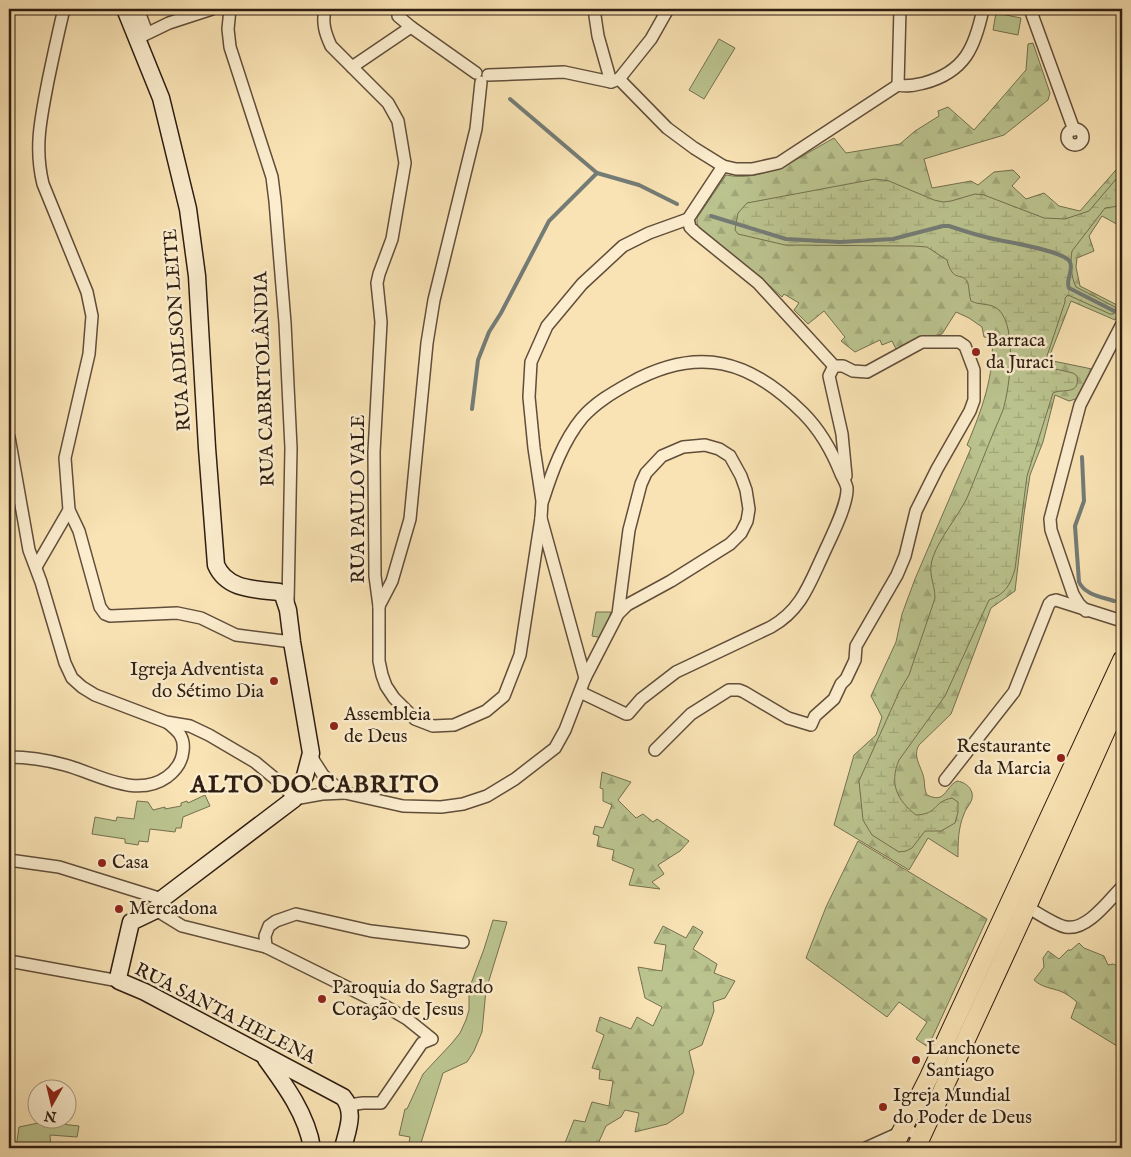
<svg xmlns="http://www.w3.org/2000/svg" width="1131" height="1157" font-family="'IM FELL English',serif">
	<style>
		.green { fill: #bbc48f; stroke: #747050 }
		.forest { fill: url(#forest-firs); stroke: #747050 }
		.wetland { fill: url(#wetland-marsh); stroke: #747050 }
		.lines { fill: none; stroke-linecap: round; stroke-linejoin: round }
		.stream { stroke: #747c76; stroke-width: 4 }
		.street-casing { stroke: #614e3a; stroke-width: 14 }
		.secondary-casing { stroke: #2e1d11; stroke-width: 19 }
		.primary-casing { stroke: #2e1d11; stroke-width: 20 }
		.street { stroke: #fbedce; stroke-width: 11 }
		.secondary { stroke: #fbedce; stroke-width: 16 }
		.primary { stroke: #f9e3b4; stroke-width: 18 }
		.poi-dot { fill: #8f2418; stroke: #fbedce; stroke-width: 2 }
		.labels { text-anchor: middle; dominant-baseline: central; stroke-width: 5; stroke-linejoin: round; paint-order: stroke }
		.street-label { font-size: 19px; fill: #2e1d11; stroke: #fbedce }
		.poi-label { font-size: 19px; fill: #2e1d11; stroke: #fbedce; text-anchor: start }
		.district-label { font-size: 24px; font-weight: bold; letter-spacing: 1px; fill: #2e1d11; stroke: #fbedce }
	</style>
	<defs>
		<pattern id="forest-firs" width="22" height="20" patternUnits="userSpaceOnUse" patternTransform="scale(1.25)"><rect width="22" height="20" fill="#bbc48f"/><path d="M5 1l3.5 6h-7zM16 11l3.5 6h-7z" fill="#a1a87a"/></pattern>
		<pattern id="wetland-marsh" width="20" height="14" patternUnits="userSpaceOnUse" patternTransform="scale(1.25)"><rect width="20" height="14" fill="#bbc48f"/><path d="M1 5h8M5 5V1M11 12h8M15 12V8" fill="none" stroke="#a1a87a"/></pattern>
	</defs>
	<rect width="100%" height="100%" fill="#f9e3b4"/>
	<filter id="stains"><feTurbulence type="fractalNoise" baseFrequency=".004" numOctaves="4"/><feColorMatrix values="0 0 0 0 .2 0 0 0 0 .09 0 0 0 0 .02 0 0 0 .5 -.17"/></filter>
	<radialGradient id="worn" r=".72"><stop offset=".6" stop-color="#630" stop-opacity="0"/><stop offset="1" stop-color="#630" stop-opacity=".3"/></radialGradient>
	<g class="green">
		<path d="M996,13L1021,18L1018,35L993,30Z"/>
		<path d="M719,39L735,48L704,99L689,90Z"/>
		<path d="M596,612H611L603,638L592,636Z"/>
		<path d="M205,795L210,806L183,817L181,828H176L175,832L150,829L148,842L139,841L138,845L125,843V839L92,834L95,817L116,821L117,817L134,819L137,801L148,802L153,810L165,807V809L181,806V803L187,801L188,803Z"/>
		<path d="M493,920L507,922L486,990L482,1032L474,1051L467,1062L443,1073L420,1146L408,1148L410,1137L399,1135L405,1109H407L423,1074L452,1043L460,1033L466,1020L469,1010V989L484,949Z"/>
		<path d="M43,1122L79,1126L77,1137L50,1135L51,1148H16L19,1127Z"/>
	</g>
	<g class="forest">
		<path d="M1033,43L1050,93L1048,100L1004,135L924,159L932,188L971,181L978,185L994,172L1013,170L1020,177L1012,186L1026,199L1044,193L1059,206L1080,211L1122,163V227L1102,216L1089,236L1094,251L1077,258L1076,267L1080,286L1121,307L1115,320L1071,301L1048,360L1092,369L1079,398L1069,401L1055,395L1043,442L1030,475L1024,514L1015,591L991,608L951,714L919,745C912,757 922,767 924,779C925,785 924,789 927,795C946,804 944,788 957,781C964,782 970,786 972,793C974,802 966,807 964,814C958,828 958,843 958,857L928,838L909,870L834,825L854,755L876,735L882,717L871,696L896,642L902,614L915,579L971,448L967,445C981,412 995,375 992,338L984,337L982,327L969,318L956,312L942,334L913,340L896,349L892,341L882,345L880,340L855,352L841,341L845,337L824,311L808,324L794,310L799,303L784,294L782,297L758,275L698,227L697,223V218L726,175C765,183 801,156 834,138L846,153L900,144L915,131L939,116L938,111L948,107L974,130L1026,70L1028,44Z"/>
		<path d="M602,772L631,782L618,800L636,818L643,814L653,822L657,819L689,841L680,851L658,865L664,874L652,882L660,889L629,885L634,869L612,860L614,850L597,846L599,836L593,834L595,826L603,828L612,805L603,801V789L600,788Z"/>
		<path d="M858,841L987,919L928,1047L916,1039L927,1022L899,1002L887,1017L806,958L826,907Z"/>
		<path d="M663,926L686,938L693,926L703,932L693,949L717,964L714,973L735,981L725,998L713,1002L714,1011L702,1045L689,1051L694,1072L683,1113L667,1124L635,1132L639,1113L625,1110L621,1117L606,1126L596,1148H563L574,1120L585,1122L592,1102L609,1106L613,1081L599,1079L600,1070L592,1068L604,1035L596,1031L600,1017L631,1029L637,1017L653,1026L662,1007L645,998L638,967L662,971L666,945L654,943Z"/>
		<path d="M1079,943L1084,948L1104,956L1108,965L1113,964L1122,968V1049L1071,1018L1077,1002C1072,998 1066,993 1060,991C1051,988 1041,987 1034,980L1044,967L1043,958L1048,951L1059,959L1068,950H1071Z"/>
	</g>
	<path class="wetland" d="M1122,172V203L1119,206L1105,208L1072,251C1070,262 1071,277 1076,287L1115,307L1116,309L1113,314H1110L1068,295L1065,298V302L1046,359L1051,368L1073,373L1077,376C1080,396 1063,388 1053,393L1027,476L1015,569C1010,586 1005,594 989,600L945,696L899,760C889,784 897,800 916,815C939,814 932,802 952,798L958,802V812L955,823L941,831H925L912,848L906,851L899,852L872,835L863,820L859,781L900,690L909,675L935,598C935,583 927,574 933,557C940,537 957,518 967,498C973,484 978,470 984,456C990,440 997,425 1003,410C1010,387 1017,328 999,310C990,302 980,306 971,301C969,296 969,283 967,281C961,272 953,283 947,260L927,247L913,246L785,245L738,234L735,230L738,213L747,203L875,179L889,181L934,200L943,202L951,201L975,194L984,195L1044,218L1065,219L1089,211Z"/>
	<g class="lines">
		<g class="stream">
			<path d="M510,99L597,173L639,185L677,204"/>
			<path d="M711,216L786,239L840,242L893,239L943,226H949C964,231 979,236 994,239C1007,242 1065,251 1070,262C1074,271 1065,280 1069,288L1122,315"/>
			<path d="M472,409L478,360L489,332L501,313L549,221L597,173"/>
			<path d="M1082,457L1084,501L1075,526L1079,582C1085,595 1102,597 1114,601"/>
		</g>
		<g class="street-casing">
			<g id="street">
				<path d="M64,9C58,33 53,57 48,81C41,118 34,147 43,184L87,292L92,316L89,354L65,458L69,510L79,531L100,607L105,614L110,616L177,613L201,618L236,635L292,642"/>
				<path d="M138,9L147,33"/>
				<path d="M230,9L228,29L230,47L272,177L275,201L285,323L291,448L288,603"/>
				<path d="M325,9C322,23 325,33 331,46L388,103L398,121L405,163L392,239L379,274L377,283L381,322L374,452L375,576L379,606V661L382,675L386,686L394,698L415,719L433,726L454,725L486,711L504,696L520,655L541,518"/>
				<path d="M398,9V16L411,27L476,73"/>
				<path d="M594,9L598,36L611,82"/>
				<path d="M1030,9L1074,130"/>
				<path d="M138,38L169,23L212,9"/>
				<path d="M352,67L411,27"/>
				<path d="M488,75L564,72L611,82L619,79L667,128L694,148L723,166L736,169H752L779,163L898,85C908,87 915,85 924,83C965,72 975,47 983,9"/>
				<path d="M619,79L651,39L668,9"/>
				<path d="M898,85L900,9"/>
				<circle cx="1075" cy="137" r="8"/>
				<path d="M834,366L829,376L842,434L846,476"/>
				<path d="M9,437L29,550L41,582L65,663L72,678L82,687L95,695L166,722L190,726L209,735L255,762L284,786L294,799L322,794L345,793"/>
				<path d="M543,500C552,472 563,441 582,418C595,403 612,393 630,383C699,345 750,360 803,413C821,431 832,451 841,474C843,478 846,483 847,488C848,505 830,539 823,555C809,585 801,610 771,627L676,672L641,699L628,714H626L580,692"/>
				<path d="M36,567L69,510"/>
				<path d="M379,606L392,581L410,519L427,343L434,300L476,129L481,82"/>
				<path d="M1086,611L1079,604L1073,594L1051,530L1050,519L1080,405L1122,324"/>
				<path d="M585,678L618,614L627,605L671,581L730,544L741,533L747,521L749,509L746,490L741,476L730,456L719,449L705,445L683,447L662,456L646,473L641,484L629,530L618,614"/>
				<path d="M655,750L691,714L729,690H739L744,692L788,718L811,725L815,716L834,699L841,684L846,679L855,660L856,646L897,575L905,556L916,511L937,469L970,411L974,400V370L965,346L959,342H922L867,372L853,371L843,366H834L758,283L695,232L690,227L688,219"/>
				<path d="M311,753L314,761L323,775L330,782L345,793L403,806L441,807L463,804L487,796L515,779L555,748L565,730L585,678L541,518L542,501L534,448L529,397L531,362L547,326L582,284L623,246L649,233L688,219L723,166"/>
				<path d="M9,757C28,757 47,760 65,765C98,774 136,799 167,777C175,771 182,762 183,751C185,737 178,731 168,723"/>
				<path d="M945,780L1014,692L1049,604L1052,601L1056,600L1122,621"/>
				<path d="M9,860L59,867L162,899"/>
				<path d="M1027,907C1038,913 1055,925 1066,927C1087,931 1109,900 1122,887"/>
				<path d="M156,910L182,926L266,947L385,1006L407,1019L432,1039L422,1043L381,1103H363L349,1105"/>
				<path d="M266,947L265,936L269,926L276,921L296,914L371,931L463,942"/>
				<path d="M9,961L119,981"/>
				<path d="M866,1148L906,1130C914,1132 920,1135 920,1144"/>
			</g>
		</g>
		<g class="secondary-casing">
			<g id="secondary">
				<path d="M125,9L161,98L188,209L197,276L207,448L216,565C227,590 254,589 279,592L283,595L288,610L292,642L311,753L305,776L294,799L162,899L156,910L131,922L118,978L119,981L145,992L343,1097C356,1112 347,1131 343,1148"/>
				<path d="M266,1059C285,1085 307,1115 312,1148"/>
			</g>
		</g>
		<g class="primary-casing">
			<g id="primary">
				<path d="M893,1148L929,1077L1122,660"/>
				<path d="M916,1148L1027,907L1122,695"/>
			</g>
		</g>
		<use href="#street" class="street"/>
		<use href="#secondary" class="secondary"/>
		<use href="#primary" class="primary"/>
	</g>
	<g class="poi-dot">
		<circle cx="976" cy="352" r="5"/>
		<circle cx="274" cy="681" r="5"/>
		<circle cx="334" cy="726" r="5"/>
		<circle cx="1061" cy="758" r="5"/>
		<circle cx="102" cy="863" r="5"/>
		<circle cx="119" cy="909" r="5"/>
		<circle cx="322" cy="999" r="5"/>
		<circle cx="916" cy="1060" r="5"/>
		<circle cx="883" cy="1107" r="5"/>
	</g>
	<g class="labels">
		<g class="street-label">
			<text transform="translate(178 330) rotate(-94)">RUA ADILSON LEITE</text>
			<text transform="translate(265 379) rotate(-92)">RUA CABRITOLÂNDIA</text>
			<text transform="translate(359 499) rotate(-90)">RUA PAULO VALE</text>
			<text transform="translate(225 1014) rotate(27)">RUA SANTA HELENA</text>
		</g>
		<g class="poi-label">
			<text x="986" y="341">Barraca<tspan x="986" dy="22">da Juraci</tspan></text>
			<text x="264" y="670" text-anchor="end">Igreja Adventista<tspan x="264" dy="22">do Sétimo Dia</tspan></text>
			<text x="344" y="715">Assembleia<tspan x="344" dy="22">de Deus</tspan></text>
			<text x="1051" y="747" text-anchor="end">Restaurante<tspan x="1051" dy="22">da Marcia</tspan></text>
			<text x="112" y="863">Casa</text>
			<text x="129" y="909">Mercadona</text>
			<text x="332" y="988">Paroquia do Sagrado<tspan x="332" dy="22">Coração de Jesus</tspan></text>
			<text x="926" y="1049">Lanchonete<tspan x="926" dy="22">Santiago</tspan></text>
			<text x="893" y="1096">Igreja Mundial<tspan x="893" dy="22">do Poder de Deus</tspan></text>
		</g>
		<g class="district-label">
			<text x="315" y="785">ALTO DO CABRITO</text>
		</g>
	</g>
	<rect width="1131" height="1157" fill="none" stroke="#f9e3b4" stroke-width="30"/>
	<rect x="10" y="10" width="1111" height="1137" fill="none" stroke="#2e1d11" stroke-width="2.5"/>
	<rect x="15" y="15" width="1101" height="1127" fill="none" stroke="#2e1d11"/>
	<g transform="translate(52 1104) rotate(188)"><circle r="24" fill="#fbedce" stroke="#a99a82"/>
	<path d="M0-4L9 19L0 12L-9 19Z" fill="#8f2418"/>
	<text y="-8" font-size="14" font-weight="bold" text-anchor="middle" fill="#2e1d11">N</text>
	</g>
	<rect width="100%" height="100%" filter="url(#stains)"/>
	<rect width="100%" height="100%" fill="url(#worn)"/>
</svg>
